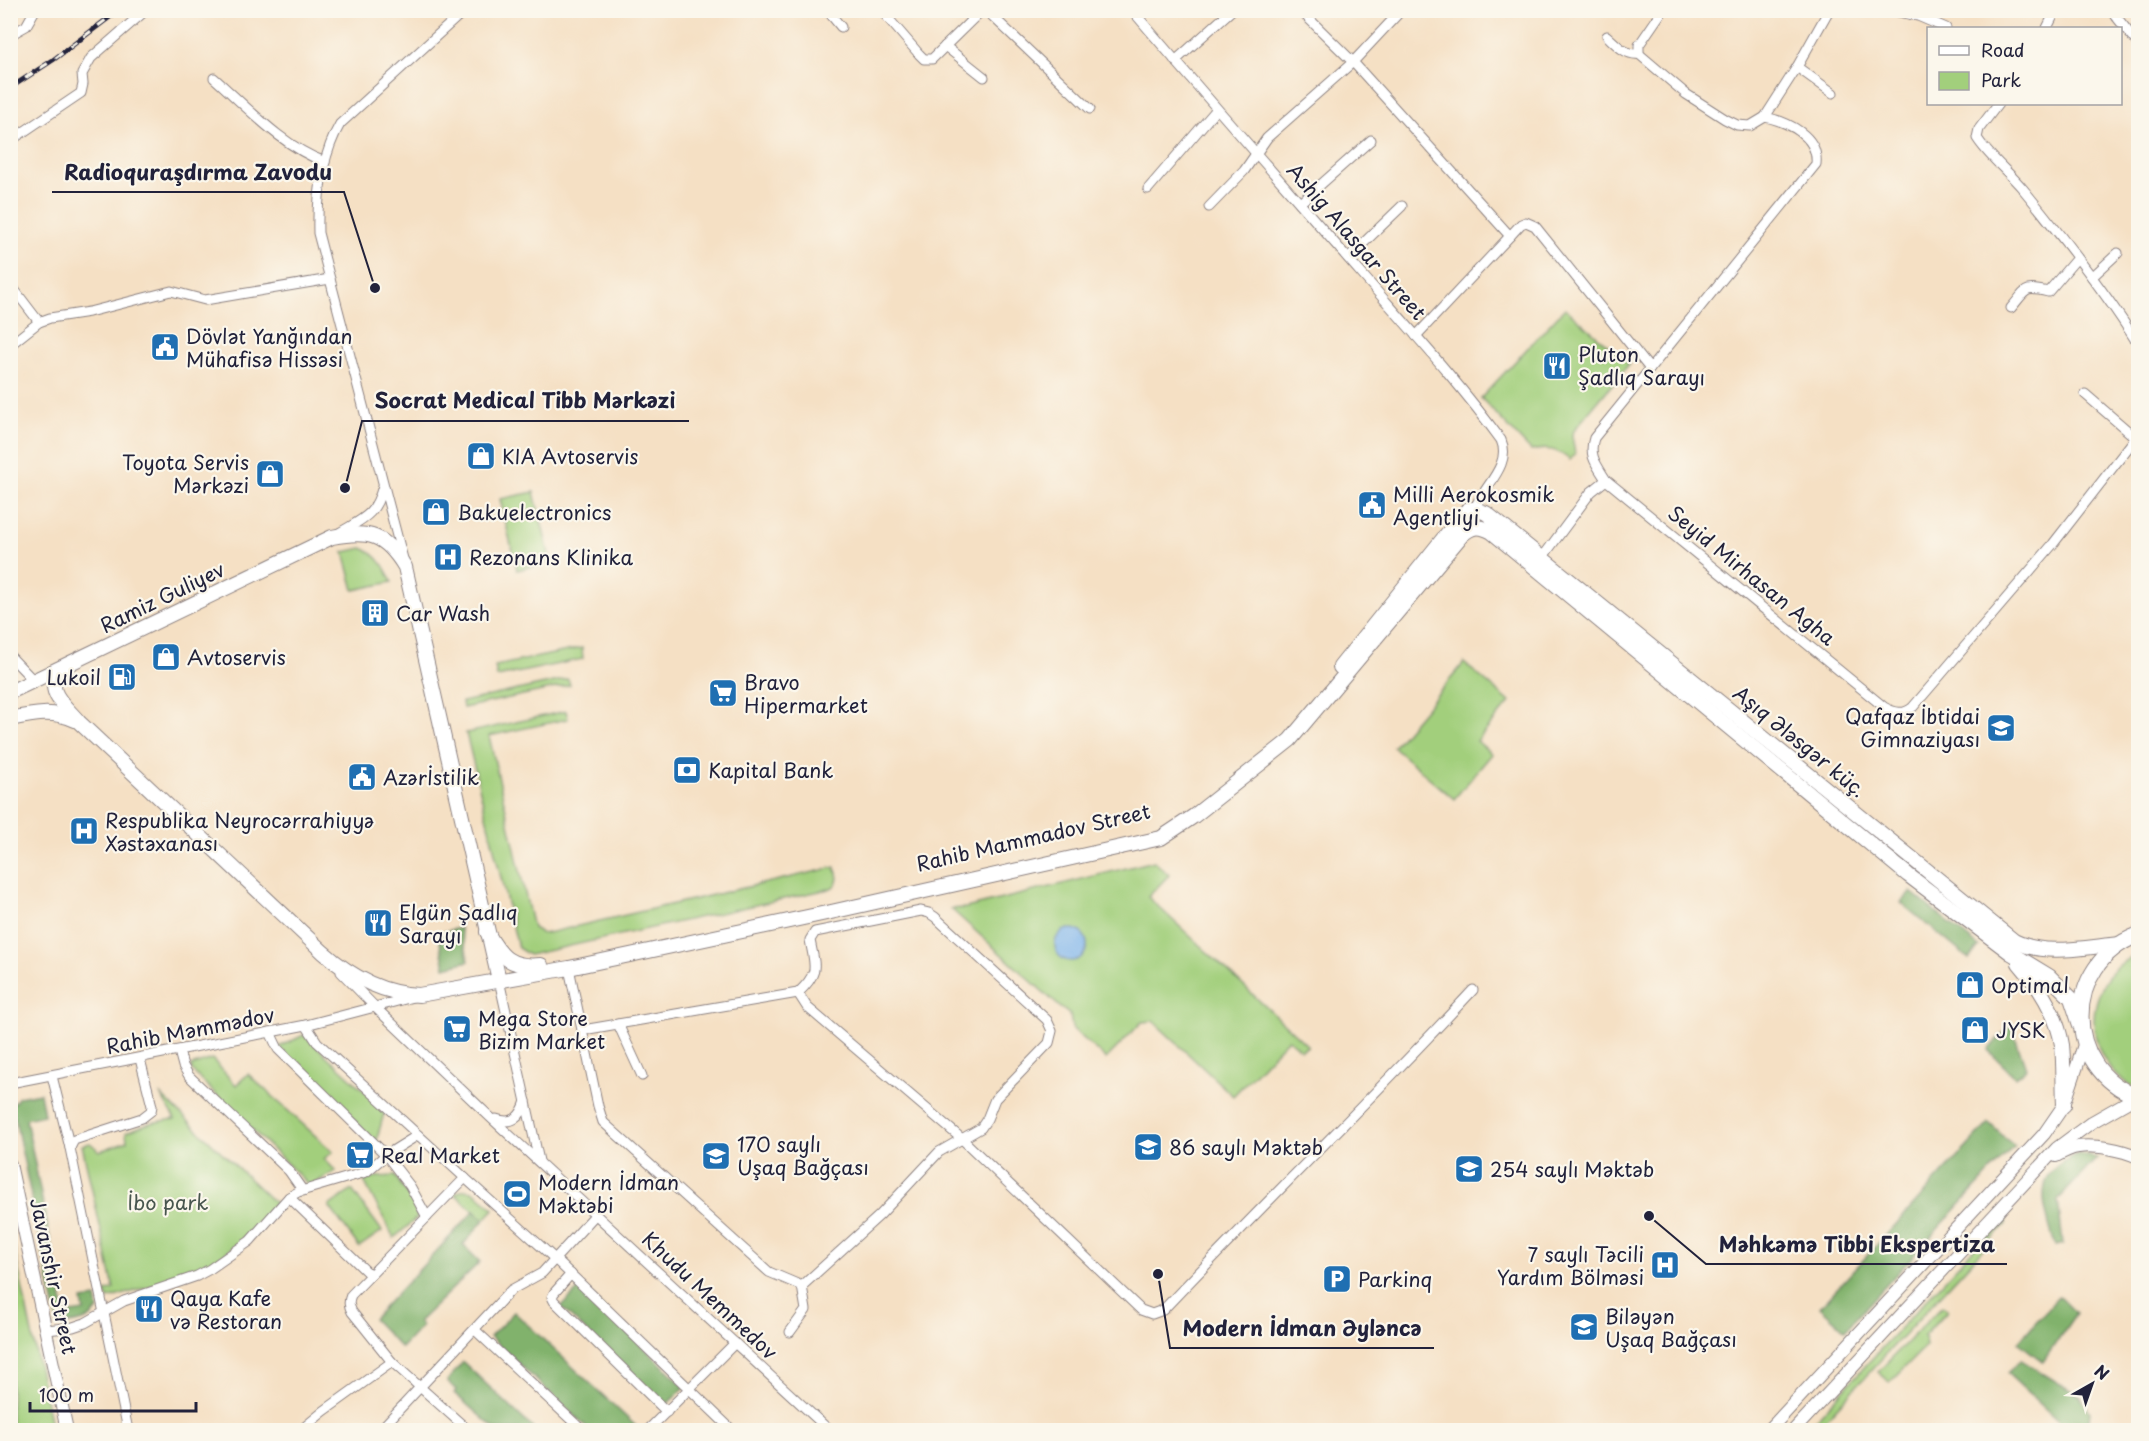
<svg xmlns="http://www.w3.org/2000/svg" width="2149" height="1441" font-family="'Playpen Sans',sans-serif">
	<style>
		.green { fill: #a2cf7c; stroke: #62785c; stroke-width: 1.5 }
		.forest { fill: #81b26c; stroke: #526a54; stroke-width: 1.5 }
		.water { fill: #7db4ec; stroke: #506b94; stroke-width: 1.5 }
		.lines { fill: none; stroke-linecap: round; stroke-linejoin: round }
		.minor-casing { stroke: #8c8180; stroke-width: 11 }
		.tertiary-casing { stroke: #8c8180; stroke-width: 14 }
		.secondary-casing { stroke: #8c8180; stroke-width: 16 }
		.primary-casing { stroke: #8c8180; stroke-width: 17 }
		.minor { stroke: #fff; stroke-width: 9 }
		.tertiary { stroke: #fff; stroke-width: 12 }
		.secondary { stroke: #fff; stroke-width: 14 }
		.primary { stroke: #fff; stroke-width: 15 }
		.rail-casing { stroke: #22223b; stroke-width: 5 }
		.rail { stroke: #fbf7ec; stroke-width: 3; stroke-dasharray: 9; stroke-linecap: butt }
		.labels { text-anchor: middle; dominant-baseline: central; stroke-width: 4.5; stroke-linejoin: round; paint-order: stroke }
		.street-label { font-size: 20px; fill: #22223b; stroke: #fbf7ec }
		.poi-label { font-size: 20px; fill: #22223b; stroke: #fbf7ec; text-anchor: start }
		.park-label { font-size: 20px; fill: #48564e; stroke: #fbf7ec }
		.leader { fill: none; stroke: #22223b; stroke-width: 2 }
		.callout-dot { fill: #22223b; stroke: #fbf7ec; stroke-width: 2 }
		.callout-label { font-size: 21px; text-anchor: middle; font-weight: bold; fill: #22223b; stroke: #fbf7ec; stroke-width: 4.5; stroke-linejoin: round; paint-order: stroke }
	</style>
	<rect width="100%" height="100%" fill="#fbf7ec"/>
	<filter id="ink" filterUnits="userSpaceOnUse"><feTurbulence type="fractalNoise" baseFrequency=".0167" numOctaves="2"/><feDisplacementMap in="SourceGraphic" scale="12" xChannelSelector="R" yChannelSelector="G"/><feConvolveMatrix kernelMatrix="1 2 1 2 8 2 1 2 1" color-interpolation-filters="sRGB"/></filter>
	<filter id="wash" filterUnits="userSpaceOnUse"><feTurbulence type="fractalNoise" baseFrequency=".008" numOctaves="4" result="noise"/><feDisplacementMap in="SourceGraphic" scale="24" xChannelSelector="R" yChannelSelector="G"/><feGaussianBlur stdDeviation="1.35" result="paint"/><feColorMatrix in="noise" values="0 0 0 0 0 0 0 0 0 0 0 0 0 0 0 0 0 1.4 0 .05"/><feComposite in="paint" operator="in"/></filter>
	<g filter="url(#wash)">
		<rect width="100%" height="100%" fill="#f5e0c4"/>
		<g class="green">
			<path d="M1565,308L1629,364L1575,429L1572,435L1575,454L1570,460C1556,449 1548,447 1531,451L1481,398Z"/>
			<path d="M534,492L551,562L517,570L500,499Z"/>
			<path d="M362,548C378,554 385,567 392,582L354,590L344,552Z"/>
			<path d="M582,648L583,659L497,677L495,666Z"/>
			<path d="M1464,663L1510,702L1477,741L1492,754L1454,799L1393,747Z"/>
			<path d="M568,679L570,685L463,708L462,702Z"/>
			<path d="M566,711L568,719L489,736L533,928L543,934L835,867C839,876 840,885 829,889L529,955L518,948L466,733Z"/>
			<path d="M1154,861L1169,875L1148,897L1308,1046L1301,1050L1288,1039L1233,1096L1153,1021L1142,1022L1106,1059L1072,1028L1070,1015L1061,1008L951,909L966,908Z"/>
			<path d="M2138,954V1089C2092,1069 2080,1010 2112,972C2119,965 2129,957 2138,954Z"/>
			<path d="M304,1035L385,1110L376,1142L279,1047Z"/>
			<path d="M212,1059L236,1085L248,1074L333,1152L324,1159L336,1171L310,1186L192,1071L191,1066Z"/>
			<path d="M160,1094L275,1203C262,1218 249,1235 233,1247C198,1276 150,1286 108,1299L105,1292L114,1289L82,1145L90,1143L100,1151L127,1141L126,1132L150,1123L175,1119Z"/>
			<path d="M395,1176L413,1203L418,1217L394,1238L364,1181L376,1177Z"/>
			<path d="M352,1190L382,1231L359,1247L329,1206Z"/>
			<path d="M465,1190L473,1191L494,1209L484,1220L454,1193Z"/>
			<path d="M2001,1219H2006V1224L1816,1430H1806Z"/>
			<path d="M11,1233L52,1430H11Z"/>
			<path d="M1942,1306L1947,1311L1924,1336L1926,1346L1890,1382L1878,1372Z"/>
		</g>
		<g class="forest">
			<path d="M1911,892L1979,947L1969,959L1901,903Z"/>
			<path d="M460,928L469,961L445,967L438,933Z"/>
			<path d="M2011,1025L2026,1068L2015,1077L1988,1050Z"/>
			<path d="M40,1093L44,1115L26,1119L65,1314L84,1311L82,1300L96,1298L98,1309C88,1324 74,1323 58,1325L12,1105L19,1097Z"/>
			<path d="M1989,1123L2014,1146L1845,1330L1820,1307Z"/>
			<path d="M2078,1154L2097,1158L2058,1200L2063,1244L2055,1246C2049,1222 2034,1189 2054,1169C2060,1162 2070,1158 2078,1154Z"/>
			<path d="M474,1211L484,1220L463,1245L480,1262L418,1322L422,1326L401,1348L373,1319Z"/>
			<path d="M581,1287L685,1387L664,1407L561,1307Z"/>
			<path d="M2059,1296L2076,1313L2043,1362L2018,1342Z"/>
			<path d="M514,1312L640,1430H590L490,1337Z"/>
			<path d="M2021,1360L2080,1396L2090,1412L2088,1430H2068L2007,1373Z"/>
			<path d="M463,1362L535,1430H496L454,1393L456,1390L447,1381Z"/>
		</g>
		<circle class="water" cx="1071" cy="945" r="16"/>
	</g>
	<g filter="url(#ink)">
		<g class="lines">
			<g class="minor-casing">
				<g id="minor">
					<path d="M827,10L841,27"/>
					<path d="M881,10L919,54L924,59H932L982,10"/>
					<path d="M986,10L1090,109"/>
					<path d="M1132,10C1207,98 1284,185 1360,272C1408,327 1458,381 1501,440C1512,465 1484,486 1475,508C1473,514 1475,521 1476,527"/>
					<path d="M1300,10L1353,62L1510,236"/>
					<path d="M1890,10L1918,16L1946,28"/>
					<path d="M2111,10L2138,44"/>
					<path d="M2047,28L2056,10"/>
					<path d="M10,35L26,26L35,10"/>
					<path d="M1607,36C1616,44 1626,56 1639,54L1686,94L1725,119L1737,125L1750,126L1765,117C1788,122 1819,136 1816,164L1594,438C1588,456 1597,465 1606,480L1884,707C1895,713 1904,715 1913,707L2053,544L2138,435"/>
					<path d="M945,46L984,77"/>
					<path d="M1639,54V45L1663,10"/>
					<path d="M1175,61L1232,10"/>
					<path d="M1797,67L1833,93"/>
					<path d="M214,78C248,108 282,146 325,162"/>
					<path d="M1998,104L1979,129L1977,138C1989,157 2008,171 2023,189C2064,239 2104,290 2138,344"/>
					<path d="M1765,117L1797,67L1829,10"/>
					<path d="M10,141L81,93L83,84L82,74L91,58L146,10"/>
					<path d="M1148,189L1216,110"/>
					<path d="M1300,203L1371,140"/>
					<path d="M1209,207L1244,171L1267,138L1353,62L1397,15L1393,10"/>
					<path d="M1348,258L1402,206"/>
					<path d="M2092,277L2118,253"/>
					<path d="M10,284L39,322"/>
					<path d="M2011,308C2027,290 2023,286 2048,292L2077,258"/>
					<path d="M1416,336L1510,236L1521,224L1526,222L1535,226L1650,369"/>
					<path d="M10,345L39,322L50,318L89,312L171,291L205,300L330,279"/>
					<path d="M2085,394L2136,438"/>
					<path d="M339,533C364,518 375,516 383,486"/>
					<path d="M1542,558L1591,492L1606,480"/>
					<path d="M403,559L318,233C317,195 321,157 340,124L465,10"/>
					<path d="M10,656L35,682"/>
					<path d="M569,968L598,1106L603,1122L769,1272L802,1286L880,1215L939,1152L981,1128L987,1119L995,1099L1049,1043L1052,1031L1047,1020L935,917L929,913L921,911L815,932L810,940C815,967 820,972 798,993L583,1030"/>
					<path d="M341,972L376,1008L490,1117L829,1430"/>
					<path d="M499,980L539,1161"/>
					<path d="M798,993L807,1007L962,1139L1141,1310L1152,1314L1163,1310C1265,1202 1372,1099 1473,990"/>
					<path d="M618,1024L642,1076"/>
					<path d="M306,1025L317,1042L465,1178L351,1295C348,1302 349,1306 352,1312L392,1362L468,1430"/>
					<path d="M270,1032L278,1049L386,1155L410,1186L427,1217"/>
					<path d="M179,1051L183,1066L189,1076L289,1171L303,1191"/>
					<path d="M52,1076L70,1148"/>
					<path d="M10,1083L306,1025L413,997"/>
					<path d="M496,1119C513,1125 521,1117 526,1101"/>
					<path d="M465,1178L555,1259L732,1430"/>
					<path d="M289,1197L370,1275"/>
					<path d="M571,1274L554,1293L552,1297L554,1301L667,1412"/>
					<path d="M47,1330L73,1327L85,1323L124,1301L197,1276L210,1269L250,1241L289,1197L298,1192L366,1172L386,1155L418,1135"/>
					<path d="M475,1330L582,1430"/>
					<path d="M790,1332L806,1310L802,1286"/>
					<path d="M128,1430L70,1148L74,1140L142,1118L151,1111L152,1106L140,1059"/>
					<path d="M301,1430L324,1411L392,1362"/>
					<path d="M380,1430L511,1290L542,1273L596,1214"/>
					<path d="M648,1430L735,1343"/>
				</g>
			</g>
			<g class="tertiary-casing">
				<g id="tertiary">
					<path d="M2056,1156C2063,1152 2070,1148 2078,1147C2094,1144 2123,1150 2138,1157"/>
					<path d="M10,1164L67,1430"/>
					<path d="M1769,1430L2044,1134L2064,1105L2085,1042"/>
					<path d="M1794,1430L2057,1148L2092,1122L2136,1097"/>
				</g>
			</g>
			<g class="secondary-casing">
				<g id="secondary">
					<path d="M64,667C41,690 63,703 79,722L323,952C350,976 382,994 419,995L569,968L831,912L1161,838L1194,816L1290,740L1462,535C1472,526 1480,525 1492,532L1908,875L2011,953L2049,976L2071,998L2080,1025"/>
					<path d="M1340,667L1463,514L1469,509H1475L1486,513L1495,520L2014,941C2046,957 2086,947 2120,944"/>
					<path d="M10,692L332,537C369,530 385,534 405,567L499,980"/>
					<path d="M10,719C34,714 53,710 75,720"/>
					<path d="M487,932C501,958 511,968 541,965"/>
					<path d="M2019,963C2039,986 2057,1013 2062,1045C2064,1065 2063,1085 2064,1105"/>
				</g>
			</g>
			<g class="primary-casing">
				<path id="primary" d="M2138,935C2062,964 2062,1069 2138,1097"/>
			</g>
			<use href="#minor" class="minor"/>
			<use href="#tertiary" class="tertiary"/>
			<use href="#secondary" class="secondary"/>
			<use href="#primary" class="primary"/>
			<g class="rail-casing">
				<path id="rail" d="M10,88L53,60L119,10"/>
			</g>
			<use href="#rail" class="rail"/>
		</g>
	</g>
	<defs>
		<g id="civic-square" transform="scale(1.5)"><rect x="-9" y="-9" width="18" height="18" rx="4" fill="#1f6fb2" stroke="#fbf7ec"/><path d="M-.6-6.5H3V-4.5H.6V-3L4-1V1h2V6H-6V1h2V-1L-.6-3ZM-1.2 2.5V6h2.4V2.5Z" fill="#fff"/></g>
		<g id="restaurant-square" transform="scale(1.5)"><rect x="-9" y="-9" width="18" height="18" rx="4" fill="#1f6fb2" stroke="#fbf7ec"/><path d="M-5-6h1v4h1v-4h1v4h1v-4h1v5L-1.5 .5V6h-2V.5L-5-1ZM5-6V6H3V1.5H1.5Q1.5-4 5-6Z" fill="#fff"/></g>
		<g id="shop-square" transform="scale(1.5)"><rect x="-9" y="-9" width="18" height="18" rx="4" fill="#1f6fb2" stroke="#fbf7ec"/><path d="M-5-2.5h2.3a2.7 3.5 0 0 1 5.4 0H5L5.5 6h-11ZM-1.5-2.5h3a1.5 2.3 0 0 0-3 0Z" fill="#fff"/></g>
		<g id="hospital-square" transform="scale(1.5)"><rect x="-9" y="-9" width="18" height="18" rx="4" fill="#1f6fb2" stroke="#fbf7ec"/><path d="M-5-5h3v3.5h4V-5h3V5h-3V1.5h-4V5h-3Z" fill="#fff"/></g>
		<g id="building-square" transform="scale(1.5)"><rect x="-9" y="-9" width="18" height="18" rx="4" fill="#1f6fb2" stroke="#fbf7ec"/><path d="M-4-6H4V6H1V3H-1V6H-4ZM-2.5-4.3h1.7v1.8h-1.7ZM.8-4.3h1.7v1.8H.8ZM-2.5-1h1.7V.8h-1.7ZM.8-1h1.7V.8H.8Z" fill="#fff"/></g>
		<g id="fuel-square" transform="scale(1.5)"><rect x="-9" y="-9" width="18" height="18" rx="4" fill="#1f6fb2" stroke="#fbf7ec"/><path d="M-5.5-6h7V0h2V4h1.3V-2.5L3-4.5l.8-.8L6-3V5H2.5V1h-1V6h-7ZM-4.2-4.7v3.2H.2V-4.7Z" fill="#fff"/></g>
		<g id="supermarket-square" transform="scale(1.5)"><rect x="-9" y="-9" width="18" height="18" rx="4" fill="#1f6fb2" stroke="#fbf7ec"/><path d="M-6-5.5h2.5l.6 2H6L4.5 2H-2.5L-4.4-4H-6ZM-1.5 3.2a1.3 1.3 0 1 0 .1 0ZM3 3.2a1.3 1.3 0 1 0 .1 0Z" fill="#fff"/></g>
		<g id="school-square" transform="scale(1.5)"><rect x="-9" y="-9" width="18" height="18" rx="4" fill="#1f6fb2" stroke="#fbf7ec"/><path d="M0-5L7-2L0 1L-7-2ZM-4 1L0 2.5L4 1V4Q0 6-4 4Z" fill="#fff"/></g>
		<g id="bank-square" transform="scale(1.5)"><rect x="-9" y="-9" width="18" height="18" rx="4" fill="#1f6fb2" stroke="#fbf7ec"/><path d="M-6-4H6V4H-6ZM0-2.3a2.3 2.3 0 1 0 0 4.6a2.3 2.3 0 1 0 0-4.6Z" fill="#fff"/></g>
		<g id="stadium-square" transform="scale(1.5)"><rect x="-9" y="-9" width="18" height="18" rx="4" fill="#1f6fb2" stroke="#fbf7ec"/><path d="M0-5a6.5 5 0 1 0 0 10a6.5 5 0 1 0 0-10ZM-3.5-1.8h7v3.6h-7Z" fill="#fff"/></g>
		<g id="parking-square" transform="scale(1.5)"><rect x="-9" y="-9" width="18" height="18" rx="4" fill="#1f6fb2" stroke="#fbf7ec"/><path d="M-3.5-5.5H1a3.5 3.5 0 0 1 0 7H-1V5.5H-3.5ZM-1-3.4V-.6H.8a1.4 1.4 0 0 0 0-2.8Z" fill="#fff"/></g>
	</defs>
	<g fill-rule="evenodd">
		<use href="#civic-square" x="165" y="347"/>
		<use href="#restaurant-square" x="1557" y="366"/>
		<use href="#shop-square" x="481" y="456"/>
		<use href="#shop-square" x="270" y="474"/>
		<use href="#civic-square" x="1372" y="505"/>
		<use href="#shop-square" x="436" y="512"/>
		<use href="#hospital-square" x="448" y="557"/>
		<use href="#building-square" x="375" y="613"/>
		<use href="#shop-square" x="166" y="657"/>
		<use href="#fuel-square" x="122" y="677"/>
		<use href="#supermarket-square" x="723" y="693"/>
		<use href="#school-square" x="2001" y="728"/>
		<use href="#bank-square" x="687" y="770"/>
		<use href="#civic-square" x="362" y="777"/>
		<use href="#hospital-square" x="84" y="831"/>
		<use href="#restaurant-square" x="378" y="923"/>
		<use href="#shop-square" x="1970" y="985"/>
		<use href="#supermarket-square" x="457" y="1029"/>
		<use href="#shop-square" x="1975" y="1030"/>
		<use href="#school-square" x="1148" y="1147"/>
		<use href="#supermarket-square" x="360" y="1155"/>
		<use href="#school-square" x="716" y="1156"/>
		<use href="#school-square" x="1469" y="1169"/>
		<use href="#stadium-square" x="517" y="1194"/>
		<use href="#hospital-square" x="1665" y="1265"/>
		<use href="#parking-square" x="1337" y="1279"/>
		<use href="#restaurant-square" x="149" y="1309"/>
		<use href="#school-square" x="1584" y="1327"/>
	</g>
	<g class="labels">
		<g class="street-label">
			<text transform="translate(1357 241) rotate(49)">Ashig Alasgar Street</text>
			<text transform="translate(1752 575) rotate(39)">Seyid Mirhasan Agha</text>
			<text transform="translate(162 597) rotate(-26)">Ramiz Guliyev</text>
			<text transform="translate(1800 741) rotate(39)">Aşıq Ələsgər küç.</text>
			<text transform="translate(1033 837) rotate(-13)">Rahib Mammadov Street</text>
			<text transform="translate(190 1030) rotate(-11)">Rahib Məmmədov</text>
			<text transform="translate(54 1276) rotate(78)">Javanshir Street</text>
			<text transform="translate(710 1295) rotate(43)">Khudu Memmedov</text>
		</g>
		<g class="poi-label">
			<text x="186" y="336">Dövlət Yanğından<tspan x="186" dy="23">Mühafisə Hissəsi</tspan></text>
			<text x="1578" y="354">Pluton<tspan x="1578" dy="23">Şadlıq Sarayı</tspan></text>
			<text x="502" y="456">KIA Avtoservis</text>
			<text x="249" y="462" text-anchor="end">Toyota Servis<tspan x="249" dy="23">Mərkəzi</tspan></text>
			<text x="1393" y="494">Milli Aerokosmik<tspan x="1393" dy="23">Agentliyi</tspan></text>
			<text x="457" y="512">Bakuelectronics</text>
			<text x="469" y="557">Rezonans Klinika</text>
			<text x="396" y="613">Car Wash</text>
			<text x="187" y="657">Avtoservis</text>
			<text x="101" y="677" text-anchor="end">Lukoil</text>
			<text x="744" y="682">Bravo<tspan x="744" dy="23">Hipermarket</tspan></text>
			<text x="1980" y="716" text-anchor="end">Qafqaz İbtidai<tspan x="1980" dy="23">Gimnaziyası</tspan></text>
			<text x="708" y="770">Kapital Bank</text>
			<text x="383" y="777">Azərİstilik</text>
			<text x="105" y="820">Respublika Neyrocərrahiyyə<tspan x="105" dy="23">Xəstəxanası</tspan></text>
			<text x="399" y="912">Elgün Şadlıq<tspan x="399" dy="23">Sarayı</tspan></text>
			<text x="1991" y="985">Optimal</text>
			<text x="478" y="1018">Mega Store<tspan x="478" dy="23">Bizim Market</tspan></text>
			<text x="1996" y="1030">JYSK</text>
			<text x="737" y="1144">170 saylı<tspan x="737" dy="23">Uşaq Bağçası</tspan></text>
			<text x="1169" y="1147">86 saylı Məktəb</text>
			<text x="381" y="1155">Real Market</text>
			<text x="1490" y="1169">254 saylı Məktəb</text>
			<text x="538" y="1182">Modern İdman<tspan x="538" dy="23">Məktəbi</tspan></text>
			<text x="1644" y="1254" text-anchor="end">7 saylı Təcili<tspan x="1644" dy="23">Yardım Bölməsi</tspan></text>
			<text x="1358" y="1279">Parkinq</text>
			<text x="170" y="1298">Qaya Kafe<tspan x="170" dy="23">və Restoran</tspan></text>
			<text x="1605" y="1316">Biləyən<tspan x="1605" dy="23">Uşaq Bağçası</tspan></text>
		</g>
		<g class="park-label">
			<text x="168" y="1202">İbo park</text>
		</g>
	</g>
	<path class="leader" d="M375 288L344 192H52M345 488L362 421H689M1649 1216L1706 1264H2007M1158 1274L1170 1348H1434"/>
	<g class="callout-dot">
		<circle cx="375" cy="288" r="6"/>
		<circle cx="345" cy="488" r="6"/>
		<circle cx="1649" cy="1216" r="6"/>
		<circle cx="1158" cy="1274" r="6"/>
	</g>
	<g class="callout-label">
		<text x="198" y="180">Radioquraşdırma Zavodu</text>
		<text x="525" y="408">Socrat Medical Tibb Mərkəzi</text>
		<text x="1857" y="1252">Məhkəmə Tibbi Ekspertiza</text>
		<text x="1302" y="1336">Modern İdman Əyləncə</text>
	</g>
	<rect width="2149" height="1441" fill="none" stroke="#fbf7ec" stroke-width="36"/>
	<rect x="1927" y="27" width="195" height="78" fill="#fbf7ec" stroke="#a4a2a5" stroke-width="1.5"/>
	<rect x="1939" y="46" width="30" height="9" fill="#ffffff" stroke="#a4a2a5" stroke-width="1.5"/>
	<text x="1981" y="57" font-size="18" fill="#22223b">Road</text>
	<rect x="1939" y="72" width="30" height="18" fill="#a2cf7c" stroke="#a4a2a5" stroke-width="1.5"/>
	<text x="1981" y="87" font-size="18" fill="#22223b">Park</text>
	<g transform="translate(2092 1384) rotate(40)" stroke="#fbf7ec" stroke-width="4.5" paint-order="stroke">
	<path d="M0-4.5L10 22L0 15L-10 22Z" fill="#22223b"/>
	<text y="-9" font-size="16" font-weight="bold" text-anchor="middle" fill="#22223b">N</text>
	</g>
	<path d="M30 1402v9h166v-9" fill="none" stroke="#22223b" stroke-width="3"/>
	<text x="39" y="1402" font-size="18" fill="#22223b" stroke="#fbf7ec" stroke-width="4.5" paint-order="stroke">100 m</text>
</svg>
